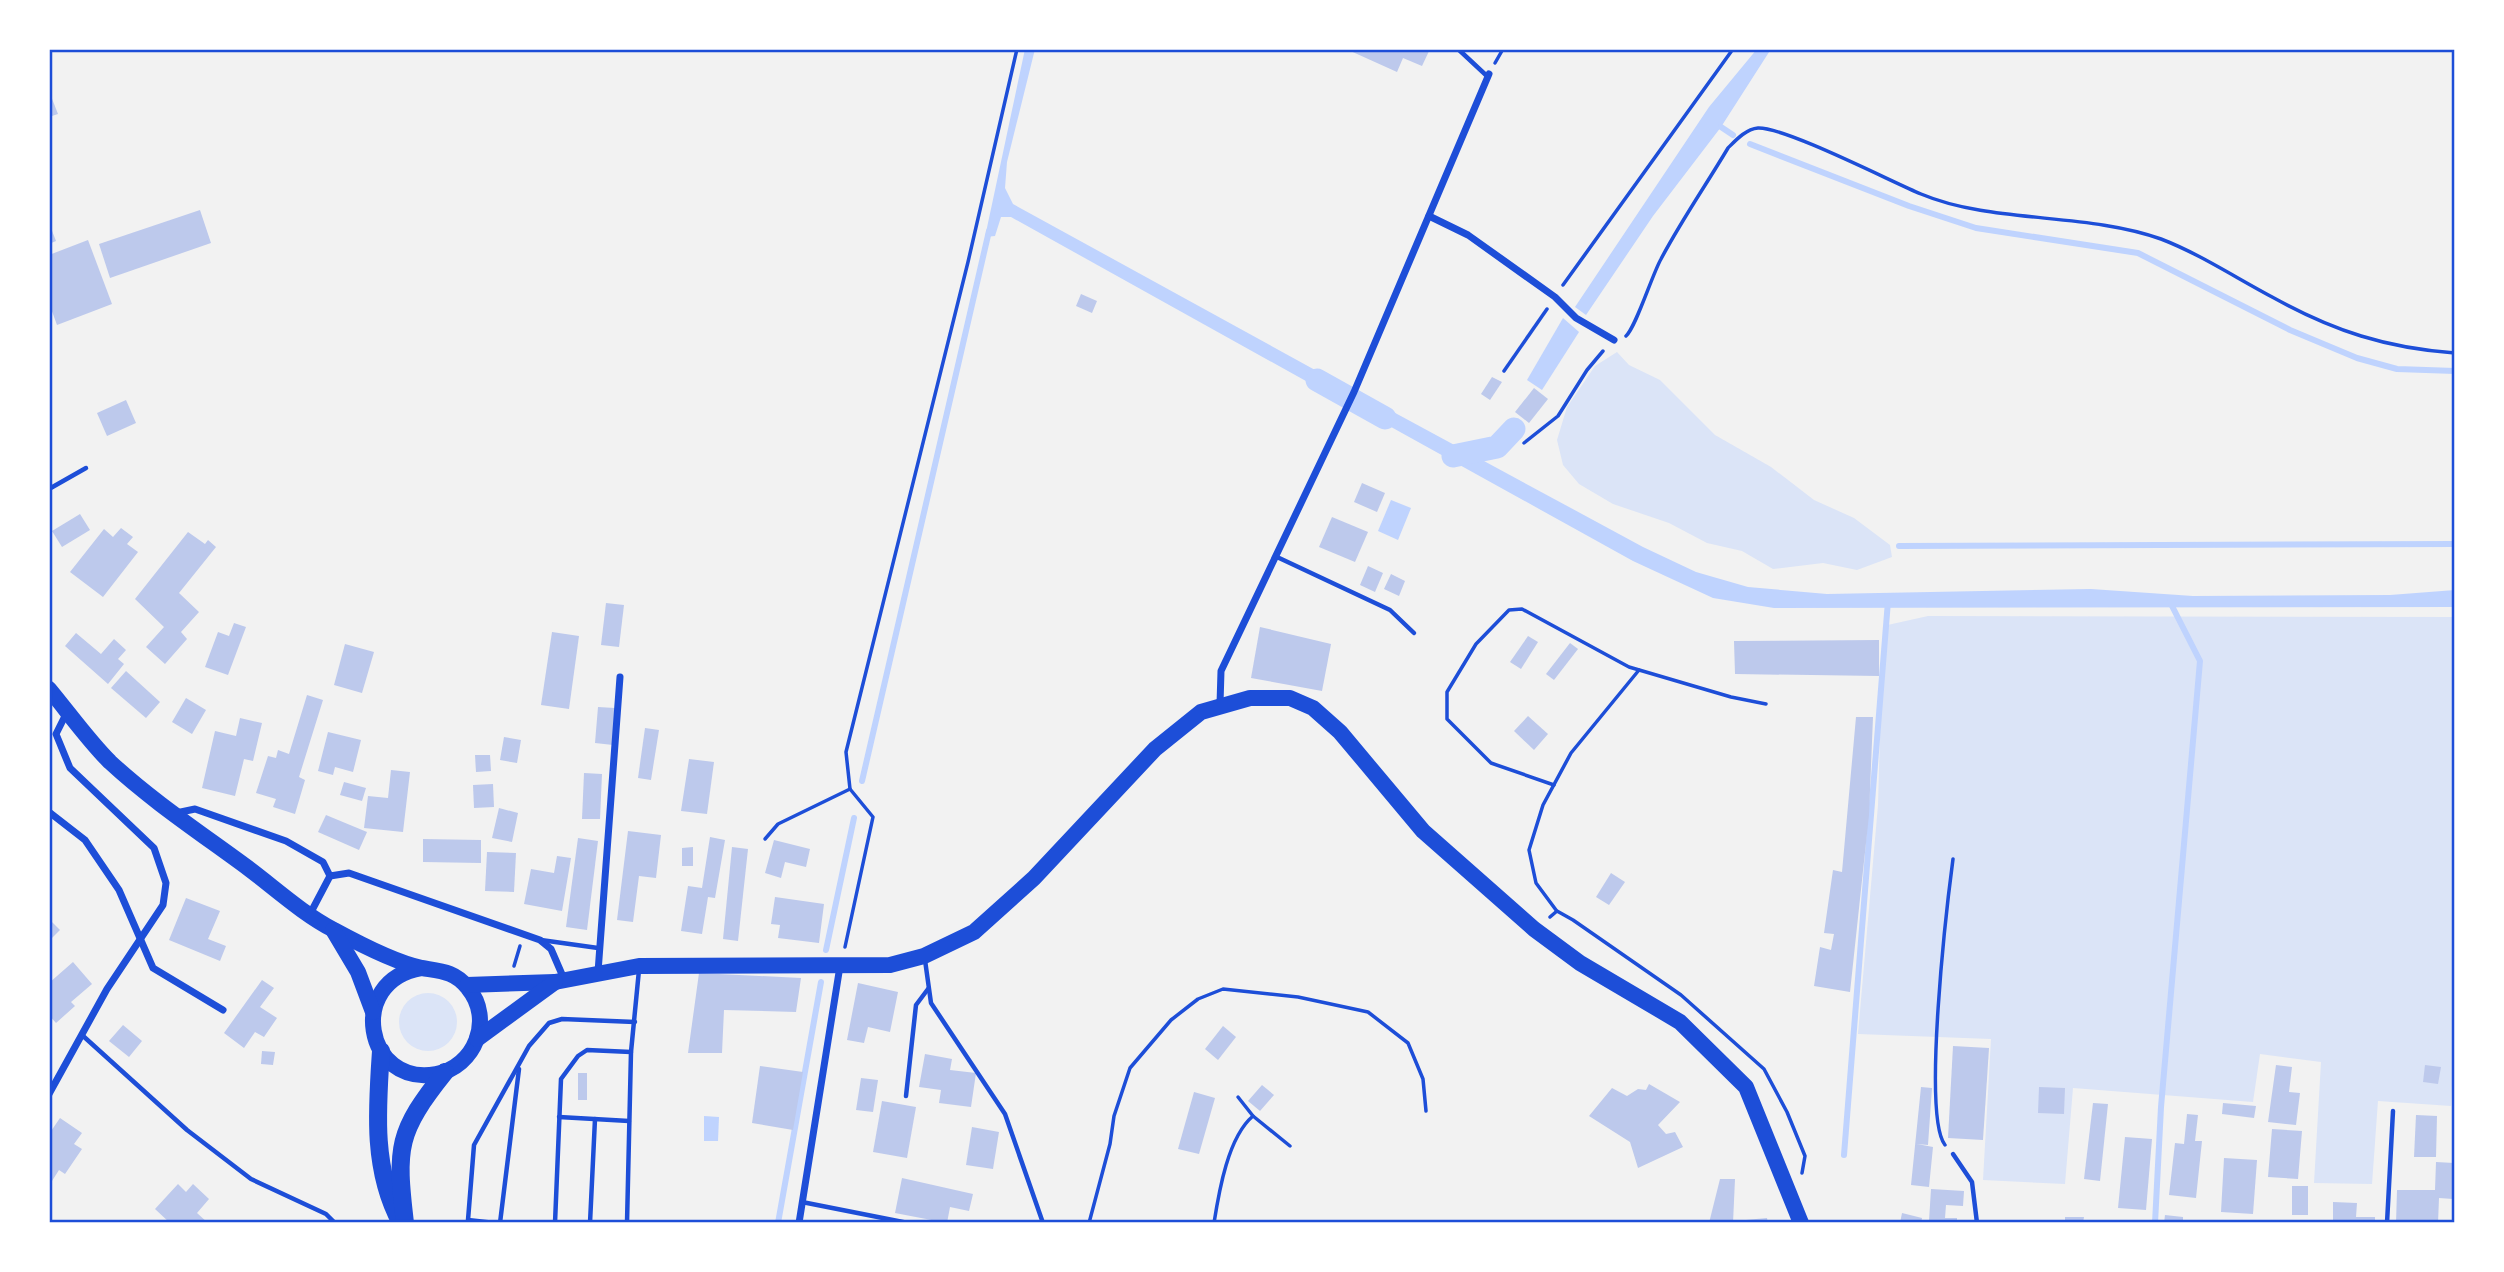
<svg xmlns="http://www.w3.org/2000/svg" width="2504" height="1272" font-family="'Exo 2',sans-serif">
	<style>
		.green { fill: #dbe4f7 }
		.water { fill: #bfd3fe }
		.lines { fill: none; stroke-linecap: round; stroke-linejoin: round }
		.stream { stroke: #bfd3fe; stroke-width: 6 }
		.canal { stroke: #bfd3fe; stroke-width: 23 }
		.building { fill: #bdc9ec }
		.path { stroke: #1d4ed8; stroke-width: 3.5 }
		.service { stroke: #1d4ed8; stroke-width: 4.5 }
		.minor { stroke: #1d4ed8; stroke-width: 7 }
		.primary { stroke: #1d4ed8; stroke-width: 16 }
		.motorway { stroke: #1d4ed8; stroke-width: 18 }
		.neatline { fill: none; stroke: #1d4ed8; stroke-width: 2.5 }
	</style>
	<rect width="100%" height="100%" fill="#f2f2f2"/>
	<g class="green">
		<path d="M1617,352L1629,365L1660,380L1715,435L1771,467L1814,500L1854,518L1890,545L1892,557L1857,570L1823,563L1773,569L1742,551L1707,543L1669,523L1613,504L1579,484L1563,465L1557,440L1567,407L1595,366Z"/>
		<path d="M1928,616L2455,617V1021L2451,1106L2378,1101L2372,1184L2314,1183L2321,1062L2260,1054L2253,1102L2073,1088L2065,1184L1983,1180L1991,1039L1858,1034L1878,805L1883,626Z"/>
		<circle cx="428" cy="1022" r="29"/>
	</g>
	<g class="water">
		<path d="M1025,49H1035L1007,162L1005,188L1013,204L1346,387L1340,400L1011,217H1001L995,236L985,237Z"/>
		<path d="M1757,49H1771L1721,127L1653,216L1586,315L1575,307L1709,107Z"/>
		<path d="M1563,318L1579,332L1542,390L1527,380Z"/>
		<path d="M1362,395L1643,547L1696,572L1748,587L1827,594L2091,589L2193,596L2390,595L2455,590V607L1774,608L1713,598L1633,561L1355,407Z"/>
		<path d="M1391,500L1411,508L1398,540L1378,531Z"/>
		<path d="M704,1116L719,1117L718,1141H704Z"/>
	</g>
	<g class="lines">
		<g class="stream">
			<path d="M1721,127L1733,135"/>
			<path d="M1750,144L1909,206L1976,228L2138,253L2290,330L2357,358L2397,369L2455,371"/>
			<path d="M1899,546L2455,544"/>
			<path d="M862,781L989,231"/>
			<path d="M826,950L854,818"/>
			<path d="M1844,1155L1888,601"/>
			<path d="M778,1223L821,982"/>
			<path d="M2155,1223L2161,1107L2200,661L2170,602"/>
		</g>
		<g class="canal">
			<path d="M1317,380L1385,418"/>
			<path d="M1453,456L1497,447L1514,429"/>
		</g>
	</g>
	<g class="building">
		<path d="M1346,49H1430L1422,66L1403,58L1397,72Z"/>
		<path d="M49,91L58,114L49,117Z"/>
		<path d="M200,210L211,243L110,278L99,244Z"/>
		<path d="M49,223L56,241L49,244Z"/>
		<path d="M88,240L112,304L57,325L49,303V255Z"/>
		<path d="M1081,294L1097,301L1092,313L1076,306Z"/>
		<path d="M1492,377L1502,382L1490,400L1481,394Z"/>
		<path d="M1534,388L1548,399L1529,423L1515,412Z"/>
		<path d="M126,400L136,423L107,436L97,413Z"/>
		<path d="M1362,483L1385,493L1377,512L1354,502Z"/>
		<path d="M80,514L90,530L62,547L52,531Z"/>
		<path d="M1332,517L1368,532L1355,562L1319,547Z"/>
		<path d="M121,528L133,537L127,544L138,552L103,597L70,572L104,529L113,537Z"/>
		<path d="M188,532L205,544L208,540L216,547L179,593L199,612L181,632L187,639L165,664L146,647L164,627L135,599Z"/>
		<path d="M1368,566L1383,573L1375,592L1360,585Z"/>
		<path d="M1391,574L1405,581L1399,596L1384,589Z"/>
		<path d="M606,603L624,605L619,647L601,645Z"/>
		<path d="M234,623L246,627L228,675L205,667L218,632L229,636Z"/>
		<path d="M1260,627L1331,644L1322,691L1251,678Z"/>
		<path d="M552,632L579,636L569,709L541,705Z"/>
		<path d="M76,633L101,654L114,639L126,650L118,659L124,664L108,684L65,646Z"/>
		<path d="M1528,636L1538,642L1521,669L1510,662Z"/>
		<path d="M1879,640V676L1735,674L1734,641Z"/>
		<path d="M1570,643L1578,649L1554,680L1546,674Z"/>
		<path d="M345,644L374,652L362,693L334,685Z"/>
		<path d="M126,671L160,702L146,718L111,688Z"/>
		<path d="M307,695L323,700L299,777L305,780L295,814L273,807L276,799L256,793L268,756L276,758L278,750L289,754Z"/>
		<path d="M186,698L206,710L192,734L172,722Z"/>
		<path d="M598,707L615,708L613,745L595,743Z"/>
		<path d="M1528,716L1548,734L1534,750L1514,731Z"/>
		<path d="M1856,717H1873L1869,815L1850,992L1814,986L1820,947L1831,950L1834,934L1824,933L1833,870L1842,872Z"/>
		<path d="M240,718L262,723L253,761L244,759L235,796L202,788L215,731L236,736Z"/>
		<path d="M645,728L659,730L651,780L638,778Z"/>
		<path d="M328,732L361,740L353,772L335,767L333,775L318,771Z"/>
		<path d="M504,737L521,740L517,763L500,760Z"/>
		<path d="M475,755H490L491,771L476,772Z"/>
		<path d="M689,759L714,762L707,814L681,811Z"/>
		<path d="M391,770L410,772L403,832L364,828L368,796L388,798Z"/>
		<path d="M584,773L602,774L600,819H582Z"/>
		<path d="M344,782L366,788L362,801L340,795Z"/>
		<path d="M493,784L494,807L474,808L473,785Z"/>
		<path d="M499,808L518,813L512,842L492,838Z"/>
		<path d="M326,815L367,832L359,850L318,832Z"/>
		<path d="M628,831L661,835L656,878L639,876L633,922L617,920Z"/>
		<path d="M710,837L725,840L715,898L708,897L702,934L681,931L688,886L702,888Z"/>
		<path d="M578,838L598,841L587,930L566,927Z"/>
		<path d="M423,839L481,840V863L423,862Z"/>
		<path d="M774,840L810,849L806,867L785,862L781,878L765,873Z"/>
		<path d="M693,847V866H682V848Z"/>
		<path d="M732,847L748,849L738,941L723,939Z"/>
		<path d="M487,852L516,853L514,892L485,891Z"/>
		<path d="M557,856L571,858L562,911L524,904L531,869L554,873Z"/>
		<path d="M1611,873L1625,882L1609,905L1596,897Z"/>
		<path d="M775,897L824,904L819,943L778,938L780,925L771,924Z"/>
		<path d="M186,898L220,911L208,939L226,946L220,961L169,940Z"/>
		<path d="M49,919L60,930L49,941Z"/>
		<path d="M73,962L92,984L71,1002L75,1006L56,1023L49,1015V983Z"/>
		<path d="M699,973L801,978L796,1012L724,1010L722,1053H688Z"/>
		<path d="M262,980L274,988L260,1007L277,1018L264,1037L255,1032L244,1048L224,1033Z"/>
		<path d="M858,983L898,992L890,1032L868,1027L864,1043L847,1040Z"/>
		<path d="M123,1025L142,1041L129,1057L109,1041Z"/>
		<path d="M1223,1026L1236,1037L1218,1060L1205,1049Z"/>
		<path d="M1953,1046L1989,1048L1983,1140L1948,1138Z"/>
		<path d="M262,1051L275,1052L273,1065L261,1064Z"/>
		<path d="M925,1054L952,1059L950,1070L976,1073L971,1107L939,1103L941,1090L919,1087Z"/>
		<path d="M2276,1065L2292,1067L2289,1092L2300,1093L2296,1125L2268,1122Z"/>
		<path d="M2425,1065L2441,1067L2438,1084L2423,1082Z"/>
		<path d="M760,1066L803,1072L793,1130L752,1123Z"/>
		<rect x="578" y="1073" width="9" height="27"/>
		<path d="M861,1078L878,1080L873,1112L856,1110Z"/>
		<path d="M1649,1084L1680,1102L1658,1125L1666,1134L1675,1132L1683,1147L1638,1168L1630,1142L1589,1116L1612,1088L1627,1096L1638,1089L1646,1090Z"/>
		<path d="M1262,1085L1274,1095L1260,1111L1248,1101Z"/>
		<path d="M1921,1087L1932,1088L1928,1145L1917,1144L1933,1147L1929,1187L1911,1185Z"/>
		<path d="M2039,1087L2065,1088L2064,1114L2038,1113Z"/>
		<path d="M1194,1092L1215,1098L1199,1154L1178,1149Z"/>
		<path d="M882,1101L916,1107L907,1158L873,1152Z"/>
		<path d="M2093,1103L2108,1104L2100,1181L2084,1179Z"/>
		<path d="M2223,1103L2256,1106L2254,1118L2222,1114Z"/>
		<path d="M2187,1114L2198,1115L2195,1141H2202L2196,1198L2169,1195L2175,1143L2184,1144Z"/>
		<path d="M2416,1115L2437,1116L2436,1157H2414Z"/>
		<path d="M60,1118L82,1133L74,1144L82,1149L65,1174L59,1170L52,1181L49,1179V1134Z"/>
		<path d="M972,1127L999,1132L993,1169L966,1165Z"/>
		<path d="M2272,1129L2302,1131L2298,1179L2268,1177Z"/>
		<path d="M2125,1137L2152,1139L2146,1210L2118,1208Z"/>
		<path d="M2224,1158L2257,1160L2253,1214L2221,1212Z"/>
		<path d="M2436,1162L2454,1163L2453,1199L2439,1198L2438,1223H2396L2397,1190H2435Z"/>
		<path d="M902,1178L973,1194L969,1211L950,1207L947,1223L895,1213Z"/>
		<path d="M1720,1179H1735L1733,1223H1709Z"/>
		<path d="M178,1184L186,1192L193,1184L209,1199L197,1213L208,1223H170L155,1209Z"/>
		<rect x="2292" y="1186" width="16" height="29"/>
		<path d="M1931,1189L1964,1191L1963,1206L1946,1205L1945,1218H1957V1223L1929,1221Z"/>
		<path d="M2333,1202L2357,1203L2356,1217H2375V1223H2333Z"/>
		<path d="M1902,1213L1922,1218L1921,1223H1900Z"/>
		<path d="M2165,1215L2183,1217V1223H2164Z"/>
		<path d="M2065,1217H2084L2083,1223H2065Z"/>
		<path d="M1767,1218L1768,1223H1735V1221Z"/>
	</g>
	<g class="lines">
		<g class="path">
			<path d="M1495,63L1503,49"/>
			<path d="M1563,285L1733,49"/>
			<path d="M1626,336C1636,327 1652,275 1661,259C1681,221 1706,185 1728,148C1736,140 1746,129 1758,128C1785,127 1890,181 1921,194C1992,224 2086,212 2161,239C2200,254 2236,278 2274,298C2334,331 2386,348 2455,353"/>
			<path d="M1504,371L1547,309"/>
			<path d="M1524,443L1558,416L1587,370L1603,351"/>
			<path d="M1554,785L1491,763L1447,719V692L1476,644L1509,610L1522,609L1629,667L1731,697L1766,704"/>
			<path d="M765,839L778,824L850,789"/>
			<path d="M1556,910L1536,883L1529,850L1543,805L1571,753L1639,670"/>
			<path d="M1550,917L1557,911L1573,920L1681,995L1764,1069L1787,1112L1805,1156L1802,1173"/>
			<path d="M845,947L873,817L850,789L846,752L968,262L1017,49"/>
			<path d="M514,966L520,946"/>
			<path d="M1238,1097L1253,1116"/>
			<path d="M1945,1145C1922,1116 1947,904 1953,859"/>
			<path d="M1089,1223L1110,1144L1114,1116L1130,1068L1171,1020L1198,999L1223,989L1298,997L1368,1012L1408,1043L1423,1079L1426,1111"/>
			<path d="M1214,1223C1219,1191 1228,1137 1253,1116L1290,1146"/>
		</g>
		<g class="service">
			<path d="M1458,49L1488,77"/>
			<path d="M49,489L86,468"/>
			<path d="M1277,557L1390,610L1414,633"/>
			<path d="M541,940L598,948"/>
			<path d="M925,960L931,1003L1005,1114L1043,1223"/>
			<path d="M82,1035L187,1130L251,1179L326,1214L335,1223"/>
			<path d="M906,1096L916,1005L928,989"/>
			<path d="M559,1117L629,1121"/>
			<path d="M1953,1154L1972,1182L1977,1223"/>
			<path d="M802,1202L908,1223"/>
			<path d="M495,1223L468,1220L474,1145L529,1046L549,1023L562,1019L635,1022"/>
			<path d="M500,1223L519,1069"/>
			<path d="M555,1223L561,1079L578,1056L587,1050L631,1052L639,970"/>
			<path d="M590,1223L595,1119"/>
			<path d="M627,1223L631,1052"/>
			<path d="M2387,1223L2393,1111"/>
		</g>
		<g class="minor">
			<path d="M1429,216L1468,235L1555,297L1576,318L1614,340"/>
			<path d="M1220,704L1221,671L1354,392L1489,74"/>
			<path d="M49,812L85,840L119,890L153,968L223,1010"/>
			<path d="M176,813L195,809L286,841L323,862L330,876"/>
			<path d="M330,876L349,873L540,940L551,949L564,979"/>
			<path d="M310,914L330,876"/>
			<path d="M598,972L620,677"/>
			<path d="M49,1094L107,989L163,905L166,883L154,848L70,768L56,734L67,712"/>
			<path d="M799,1223L840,966"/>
		</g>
		<g class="primary">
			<path d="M49,689C69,713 88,740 110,762C152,801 202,834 248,868C276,889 303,914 334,930C356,942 397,963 422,968C440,971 455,971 468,988C494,1019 475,1067 436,1074C365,1087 346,981 421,968"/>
			<path d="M333,930L358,972L373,1012"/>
			<path d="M467,985L555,982L639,966L890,965L924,956L974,932L1034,878L1155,749L1201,712L1250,698H1290L1313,708L1340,732L1423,831L1534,929L1580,963L1680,1022L1746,1087L1801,1223"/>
			<path d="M477,1039L555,982"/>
		</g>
		<g class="motorway">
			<path d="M381,1051C377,1109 372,1170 401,1223"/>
			<path d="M405,1223C396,1147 397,1132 445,1072"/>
		</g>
	</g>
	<rect width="2504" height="1272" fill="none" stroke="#ffffff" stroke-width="102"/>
	<rect x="51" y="51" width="2402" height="1170" class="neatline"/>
</svg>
